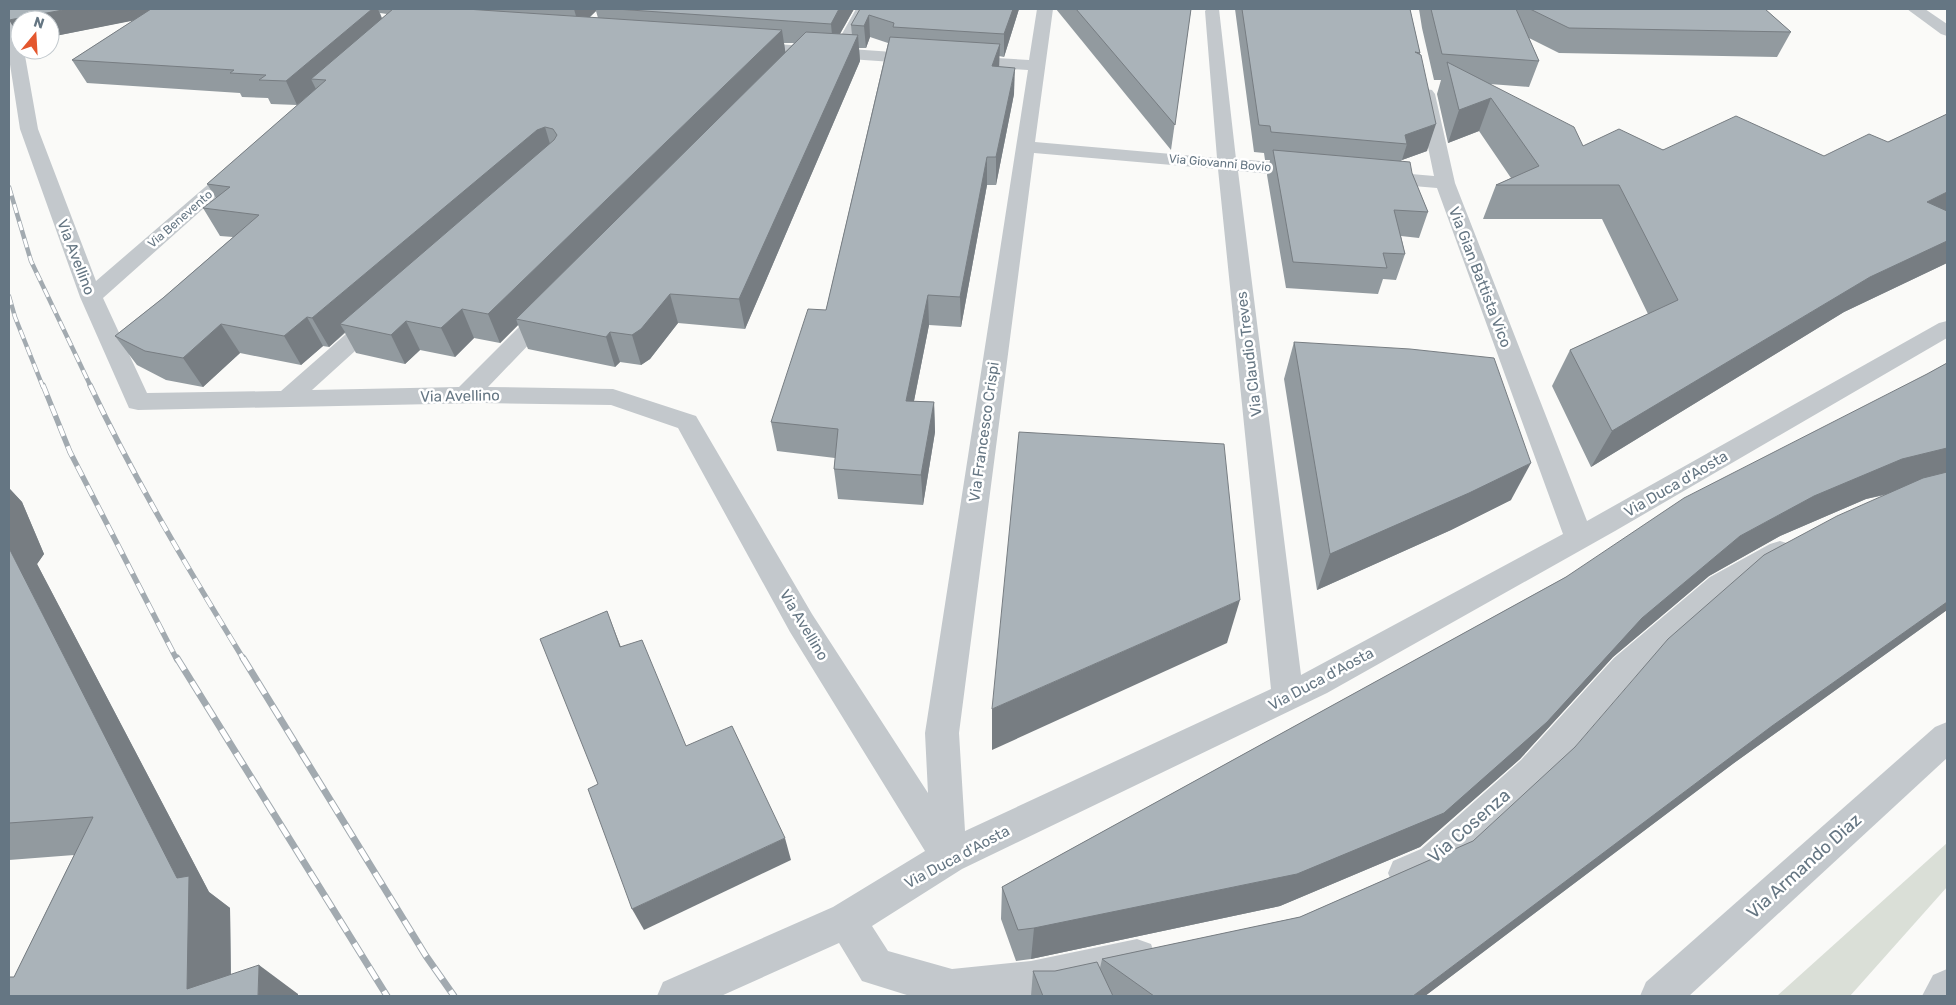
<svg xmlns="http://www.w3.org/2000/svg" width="1956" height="1005" font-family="Rubik,sans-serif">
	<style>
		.green { fill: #dadfd7 }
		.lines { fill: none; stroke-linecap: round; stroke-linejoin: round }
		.minor { fill: #c3c8cc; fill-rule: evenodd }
		.rail-far2-casing { stroke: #a2aab0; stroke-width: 4.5 }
		.rail-far1-casing { stroke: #a2aab0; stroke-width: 5.5 }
		.rail-casing { stroke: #a2aab0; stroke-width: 7 }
		.rail-far2 { stroke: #fff; stroke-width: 3; stroke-dasharray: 9; stroke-linecap: butt }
		.rail-far1 { stroke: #fff; stroke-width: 4; stroke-dasharray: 11; stroke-linecap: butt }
		.rail { stroke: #fff; stroke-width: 5; stroke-dasharray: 14; stroke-linecap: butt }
		.wall { fill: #929a9f; fill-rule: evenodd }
		.shaded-wall { fill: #777d82 }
		.building { fill: #aab3b9; stroke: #777d82 }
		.labels { text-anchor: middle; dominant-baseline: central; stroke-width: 5; stroke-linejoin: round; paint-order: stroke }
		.far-street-label { font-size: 12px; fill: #657683; stroke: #fff }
		.street-label { font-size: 15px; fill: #657683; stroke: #fff }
		.near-street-label { font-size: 18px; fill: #657683; stroke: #fff }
	</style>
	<rect width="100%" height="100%" fill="#fafaf8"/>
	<path class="green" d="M1947,843V887L1850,996H1777Z"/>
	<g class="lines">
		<g class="minor">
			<path d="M9,9H17L20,27V50H24L38,129L96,281L233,163L240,161L247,163L250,167L103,298L147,393L281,391L371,312L379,310L387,312L391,317L387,322L312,390L459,387L542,304L550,302L558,304L561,309L558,314L488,387L613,389L696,416L812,614L928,793L925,733L1028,70L963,66L957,65L955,61L957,57L963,56L1029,60L1037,9H1053L1035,142L1217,158L1205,11L1207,9H1219L1236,159L1307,165L1314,167L1317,171L1314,175L1307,177L1238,171L1301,675L1563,534L1437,188L1377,183L1370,181L1367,177L1370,173L1377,171L1434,176L1417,94L1420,90L1426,89L1432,90L1435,94L1455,183L1587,521L1939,323L1947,321V338L1615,531L1327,693L962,869L872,926L888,951L952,969L1031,961L1137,939L1151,944L1156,958L1151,972L1137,977L1050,996H910L862,981L839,943L721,996H657L663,982L833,907L925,851L790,632L678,428L611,405L483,403L138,410L129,408L80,297L20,129L9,58ZM1034,153L1218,169L1271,689L965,831L959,733Z"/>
			<path d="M856,9H872L850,49L922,54L928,55L930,59L928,63L922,64L748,52L742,51L740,47L742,43L748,42L834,48Z"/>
			<path d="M1907,9H1925L1947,24V36L1941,34Z"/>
			<path d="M1780,541L1790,544L1794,552L1790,560L1730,593L1636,676L1545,782L1447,873L1406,891L1393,885L1388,873L1393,861L1421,849L1521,760L1614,658L1710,577L1770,544Z"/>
			<path d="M1947,722V758L1689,996H1640L1646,982L1935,727Z"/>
			<path d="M1947,969V996H1922L1933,975Z"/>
		</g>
		<g class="rail-far2-casing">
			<g id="rail-far2">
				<path d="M9,187L31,261L91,387"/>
				<path d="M9,296L15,317L43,387"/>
			</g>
		</g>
		<g class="rail-far1-casing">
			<g id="rail-far1">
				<path d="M43,385L70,452L177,660"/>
				<path d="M90,385C135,481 189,570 244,660"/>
			</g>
		</g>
		<g class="rail-casing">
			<g id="rail">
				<path d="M177,658L387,996"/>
				<path d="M243,658L426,956L454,996"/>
			</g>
		</g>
		<use href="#rail-far2" class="rail-far2"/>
		<use href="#rail-far1" class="rail-far1"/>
		<use href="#rail" class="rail"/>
	</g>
	<g class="wall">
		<path d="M9,9H854L840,34L852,35L851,25L860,9H1019L1004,57L999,56V66L1014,94L996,185H987L961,327L929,325L914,401L934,402L935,432L923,505L838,499L834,469L835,458L777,451L771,422L826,310L888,43L870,37L866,48H859L860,61L745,329L678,323L650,359L641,365L620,362L615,367L528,349L518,325L500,343L474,338L455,357L420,350L405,364L356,353L345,333L329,347L323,346L301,365L240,353L203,387L166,380L137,365L115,336L163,298L233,237L220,236L203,208L216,198L207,184L316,89L297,105L271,104L268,98L242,97L240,93L87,83L72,60L134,20L50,37V20ZM596,11L598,18L590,17ZM380,13L387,14L382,18ZM784,43H794L785,52Z"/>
		<path d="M1056,9H1191L1171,150Z"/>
		<path d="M1235,9H1410L1420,53V54L1427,151L1402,160L1401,161L1412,173L1428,212L1419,238L1401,236L1405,254L1396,280L1383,279L1378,294L1286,288L1267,175L1270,160H1265L1264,153L1254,152Z"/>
		<path d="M1419,9H1765L1791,32L1777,57L1559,53L1529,38L1539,61L1529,87L1490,84L1583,146L1824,156L1888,142L1947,114V263L1844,312L1591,467L1552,386L1570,350L1648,314L1602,219H1483L1496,185L1511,178L1479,131L1448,143L1437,94L1441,80H1434L1422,28Z"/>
		<path d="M1294,342L1511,500L1451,530L1317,590L1284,379Z"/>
		<path d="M1947,363V610L1734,763L1425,996H1043L1055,971L1100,968L1102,959L1300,917L1473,841L1885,495L1866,499L1780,536L1709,576L1613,657L1520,759L1420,847L1280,906L1031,959L1016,961L1001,919L1002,887L1566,577Z"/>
		<path d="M9,488L22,502L44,554L37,564L209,892L230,908L231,975L298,994L14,977L74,855L9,860Z"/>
		<path d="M1033,971L1043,996H1031Z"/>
	</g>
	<g class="shaded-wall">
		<path d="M68,9H192L50,37V20H20V38L9,20Z"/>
		<path d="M372,9H378L385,27L311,79L316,89L297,105L286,81Z"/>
		<path d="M574,9H596V11L579,27Z"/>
		<path d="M839,9H854L833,46L831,24Z"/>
		<path d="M1013,9H1019L1004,57V34Z"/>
		<path d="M869,15L870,37L866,48L864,26Z"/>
		<path d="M782,30L786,56L516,319L518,325L500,343L488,314Z"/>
		<path d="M858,35L860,61L745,329L739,299Z"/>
		<path d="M1000,44L999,70L992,66Z"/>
		<path d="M1015,68L1014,94L996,185V157Z"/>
		<path d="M1491,98L1479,131L1448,143L1459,110Z"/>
		<path d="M1436,124L1427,151L1402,160L1407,144L1405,135Z"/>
		<path d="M545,127L553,154L340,324L345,332L329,347L312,318L537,130Z"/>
		<path d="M987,157V185L961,327L960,297Z"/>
		<path d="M1947,192V212L1927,202Z"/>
		<path d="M1947,241V263L1844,312L1591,467L1612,431L1870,277Z"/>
		<path d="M670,294L678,323L650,359L641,365L632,335Z"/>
		<path d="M928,295L929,325L908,431L906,401Z"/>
		<path d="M462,309L474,338L455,357L441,328Z"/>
		<path d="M307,317L323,346L301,365L284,336Z"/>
		<path d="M406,321L420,350L405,364L391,335Z"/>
		<path d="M221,324L240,353L203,387L183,358Z"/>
		<path d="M610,332L620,362L615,367L606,337Z"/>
		<path d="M934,402L935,432L923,505L921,475Z"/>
		<path d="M1947,448V479L1866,499L1780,536L1709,576L1613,657L1520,759L1420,847L1280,906L1031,959L1034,928L1642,618L1740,536L1814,496L1902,459Z"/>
		<path d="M1531,463L1511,500L1451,530L1317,590L1330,554Z"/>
		<path d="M9,488L22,502L44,554L37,564L209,892L230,908L231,996L187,989L177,878L9,548Z"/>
		<path d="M1240,600L1227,643L992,750V709Z"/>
		<path d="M1947,602V610L1734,763L1425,996H1413L1772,726Z"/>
		<path d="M607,611L617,637L631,673L620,647Z"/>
		<path d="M785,838L791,860L644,930L632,909Z"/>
		<path d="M259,965L298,994V996H258Z"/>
	</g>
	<g class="building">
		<path d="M9,9H68L9,20Z"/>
		<path d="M151,9H372L286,81L259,80L266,75L230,73L234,70L72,60Z"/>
		<path d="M393,9H466L782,30L488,314L462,309L441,328L406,321L391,335L340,324L554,140L557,135L553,129L545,127L537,130L312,318L307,317L284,336L221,324L183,358L145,351L115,336L163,298L259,215L203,208L230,187L207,184L326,80L311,79Z"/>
		<path d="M616,9H839L831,24Z"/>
		<path d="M860,9H1013L1004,34L893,27L894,23L869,15L864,26L851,25Z"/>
		<path d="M1076,9H1191L1175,125Z"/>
		<path d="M1242,9H1410L1420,53L1415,52L1421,55L1436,124L1405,135L1407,144L1271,132L1270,126L1259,125Z"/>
		<path d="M1431,9H1516L1539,61L1442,54Z"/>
		<path d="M1530,9H1765L1791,32L1569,28Z"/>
		<path d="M806,32L858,35L739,299L670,294L641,329L632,335L610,332L606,337L516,319Z"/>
		<path d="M890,37L1000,44L992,66L1015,68L996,157H987L960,297L928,295L906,401L934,402L921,475L834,469L838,429L771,422L808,309L826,310Z"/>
		<path d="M1447,62L1574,127L1583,146L1619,129L1663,150L1736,116L1824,156L1869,134L1888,142L1947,114V192L1927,202L1947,211V241L1870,277L1612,431L1570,350L1678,300L1619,185H1496L1539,166L1491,98L1459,110Z"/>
		<path d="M1273,150L1410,162L1412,173L1428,212L1394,210L1405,254L1383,253L1387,268L1293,262Z"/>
		<path d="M1294,342L1410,349L1494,358L1531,463L1469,493L1330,554Z"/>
		<path d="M1947,363V448L1902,459L1814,496L1740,536L1642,618L1547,722L1444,813L1297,874L1034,928L1018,930L1002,887L1566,577L1684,498L1927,374Z"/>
		<path d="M1019,432L1224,444L1240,600L992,709Z"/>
		<path d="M1947,472V602L1772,726L1413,996H1154L1102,959L1300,917L1473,841L1575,747L1668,639L1764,555L1837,516L1923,478Z"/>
		<path d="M9,548L177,878L189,876L187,989L259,965L258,996H9V977H14L93,817L9,823Z"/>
		<path d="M607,611L620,647L642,640L686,746L732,726L785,838L632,909L588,789L598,784L540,639Z"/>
		<path d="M1097,962L1113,996H1043L1033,971H1055Z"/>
	</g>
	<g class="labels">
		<g class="far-street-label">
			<text transform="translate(1220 163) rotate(5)">Via Giovanni Bovio</text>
			<text transform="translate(180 219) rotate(-41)">Via Benevento</text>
		</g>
		<g class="street-label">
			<text transform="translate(76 257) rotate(69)">Via Avellino</text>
			<text transform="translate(1480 277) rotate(69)">Via Gian Battista Vico</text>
			<text transform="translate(1249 354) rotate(-97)">Via Claudio Treves</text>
			<text transform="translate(460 396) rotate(-1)">Via Avellino</text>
			<text transform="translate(984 432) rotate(-82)">Via Francesco Crispi</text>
			<text transform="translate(1676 484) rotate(-30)">Via Duca d'Aosta</text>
			<text transform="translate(804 625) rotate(59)">Via Avellino</text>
			<text transform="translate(1321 679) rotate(-28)">Via Duca d'Aosta</text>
			<text transform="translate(957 857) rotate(-28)">Via Duca d'Aosta</text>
		</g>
		<g class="near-street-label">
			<text transform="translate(1469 826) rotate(-41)">Via Cosenza</text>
			<text transform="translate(1804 866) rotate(-42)">Via Armando Diaz</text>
		</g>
	</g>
	<rect width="1956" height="1005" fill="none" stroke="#657683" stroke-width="20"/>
	<g transform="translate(35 35) rotate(18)"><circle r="24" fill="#ffffff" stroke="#c1c8cd"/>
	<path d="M0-4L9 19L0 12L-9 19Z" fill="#e4572e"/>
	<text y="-8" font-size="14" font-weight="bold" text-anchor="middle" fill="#657683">N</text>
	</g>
</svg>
